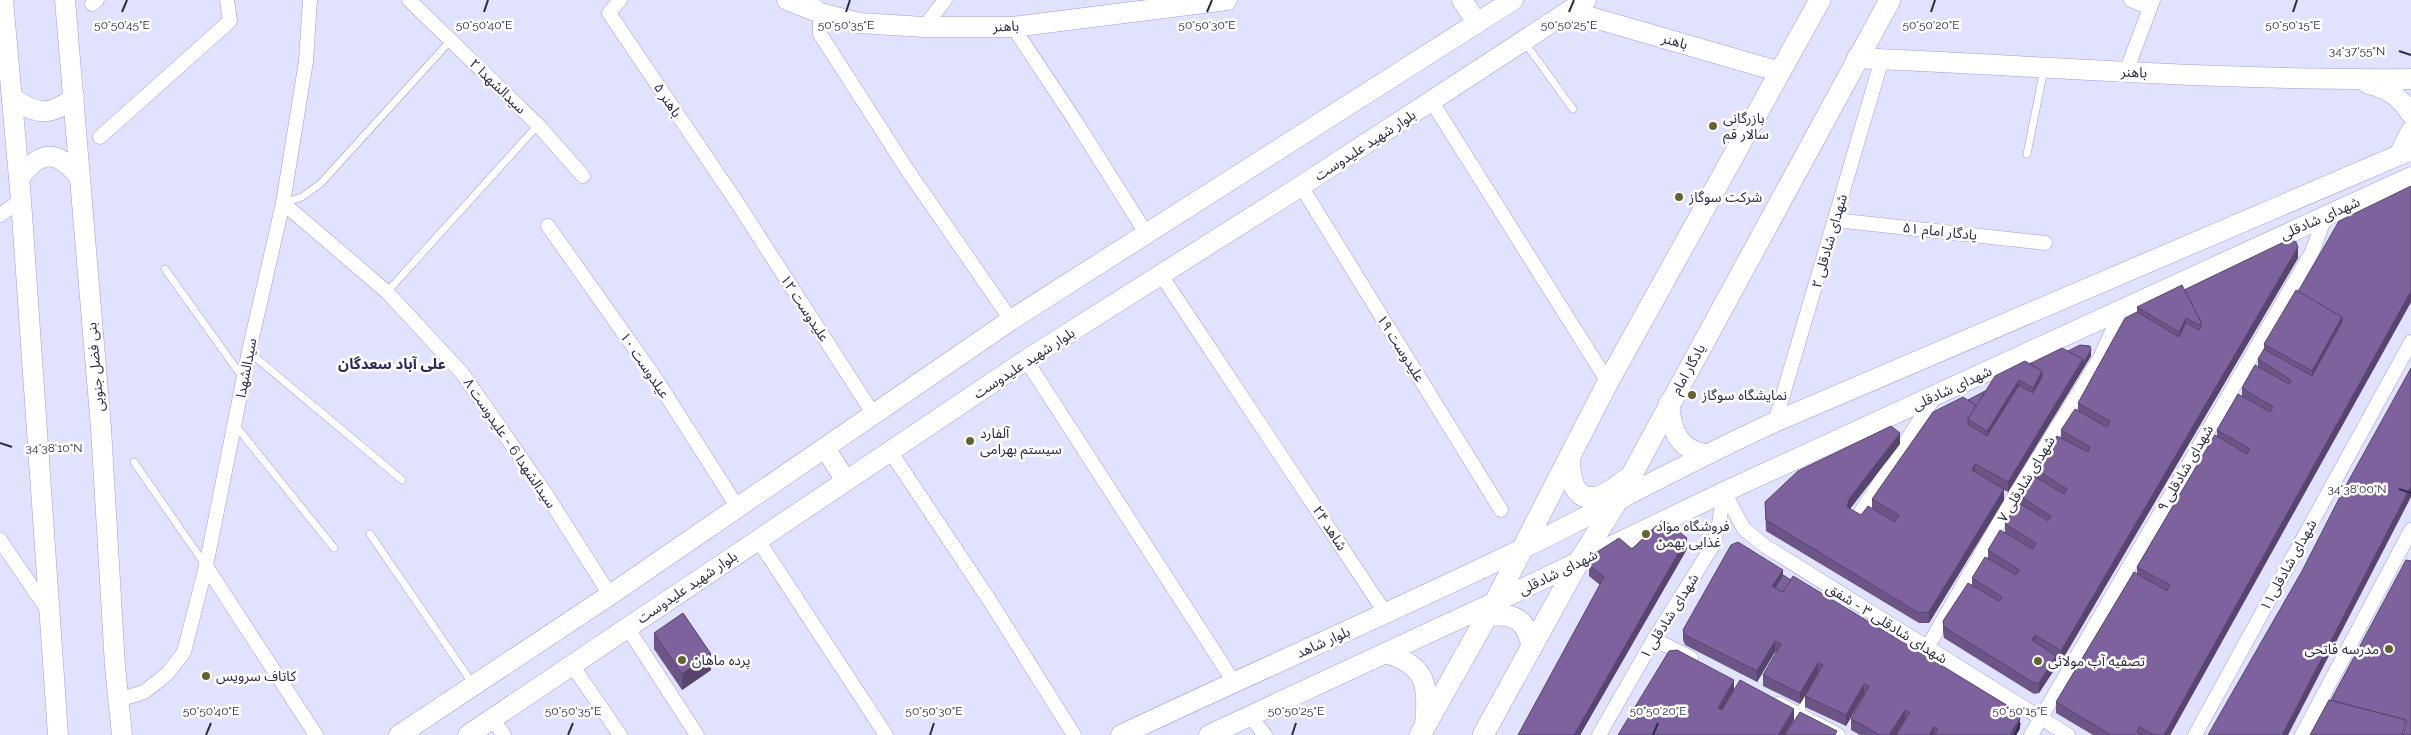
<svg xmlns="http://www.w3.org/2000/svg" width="2411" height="735" font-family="Raleway,'Noto Sans Arabic',sans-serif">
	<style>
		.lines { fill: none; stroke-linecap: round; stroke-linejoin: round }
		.lane-casing { stroke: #9e9ddf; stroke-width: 8 }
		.street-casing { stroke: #9e9ddf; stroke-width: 15 }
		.secondary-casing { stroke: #9e9ddf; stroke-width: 21 }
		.primary-casing { stroke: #9e9ddf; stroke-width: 22 }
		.lane { stroke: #fff; stroke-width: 7 }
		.street { stroke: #fff; stroke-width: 14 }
		.secondary { stroke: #fff; stroke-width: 20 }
		.primary { stroke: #fff; stroke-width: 21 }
		.wall { fill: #6c5487 }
		.shaded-wall { fill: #58456e }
		.building { fill: #7d629d; stroke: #58456e }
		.ticks { fill: none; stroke: #2c2b45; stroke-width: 2 }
		.poi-dot { fill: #66622f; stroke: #fff; stroke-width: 2 }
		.labels { text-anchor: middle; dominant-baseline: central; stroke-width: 5; stroke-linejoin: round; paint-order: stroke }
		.street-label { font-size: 14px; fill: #2c2b45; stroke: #fff }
		.poi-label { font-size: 14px; fill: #2c2b45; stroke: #fff; text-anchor: start }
		.neighbourhood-label { font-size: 15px; font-weight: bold; fill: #2e285f; stroke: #fff }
		.ticks-label { font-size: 12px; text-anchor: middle; fill: #2c2b45; stroke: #fff; stroke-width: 5; stroke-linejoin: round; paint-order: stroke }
	</style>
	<rect width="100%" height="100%" fill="#e1e2fe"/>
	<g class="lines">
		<g class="lane-casing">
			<g id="lane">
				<path d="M1525,43L1573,109"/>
				<path d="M2027,154L2044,69"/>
				<path d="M283,203L302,197L321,183L451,40"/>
				<path d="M165,269L243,378"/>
				<path d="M387,292L538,125"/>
				<path d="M249,352L402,480"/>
				<path d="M235,425L334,548"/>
				<path d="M134,462L206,566"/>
				<path d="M370,534L473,684"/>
				<path d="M1798,714L1809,694"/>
			</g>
		</g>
		<g class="street-casing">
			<g id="street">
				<path d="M409,0L538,125L583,176"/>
				<path d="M620,0L609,13L736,201L874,415"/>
				<path d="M2131,0L2150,8"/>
				<path d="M92,4L97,0"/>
				<path d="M817,7L820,13V34L906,168L1011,320"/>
				<path d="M924,27L945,0"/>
				<path d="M1013,27L1076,122L1146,233"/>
				<path d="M2126,72L2153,0"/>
				<path d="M1432,102L1608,382"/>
				<path d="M100,137L230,21L227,0"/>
				<path d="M1301,186L1501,510"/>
				<path d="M283,203L387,292L462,373L546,494L610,595"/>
				<path d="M0,215L21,200"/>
				<path d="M1835,220L2045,243"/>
				<path d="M548,226L654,376L738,508"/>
				<path d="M1161,275L1386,614"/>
				<path d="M1026,360L1234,682"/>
				<path d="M1775,422L1882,59"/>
				<path d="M890,451L990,601L1074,735"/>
				<path d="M1724,492L1744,529L1765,546L2068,735"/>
				<path d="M1857,518L1935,396"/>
				<path d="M0,540L49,612"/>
				<path d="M758,540L886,735"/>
				<path d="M206,566L316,735"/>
				<path d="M627,627L697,735"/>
				<path d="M1654,639L1691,658"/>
				<path d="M1927,648L2012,500L2100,358L2122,309"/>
				<path d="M572,665L620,735"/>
				<path d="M118,700L144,692L167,674L184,652L206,566L249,351L283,203L306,61L310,0"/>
				<path d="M1779,704L1838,735"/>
				<path d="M1250,716L1265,735"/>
				<path d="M492,719L504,735"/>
				<path d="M1599,735L1654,639L1712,547L1719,524L1724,492"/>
				<path d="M2031,735L2312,252L2326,215"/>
				<path d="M2195,735L2411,342"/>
				<path d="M2302,735L2411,530"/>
			</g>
		</g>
		<g class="secondary-casing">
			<g id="secondary">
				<path d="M3,0L21,200L58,735"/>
				<path d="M65,0L101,428L115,666L122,735"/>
				<path d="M787,0L820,13L859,23L924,27H1013L1227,0"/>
				<path d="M1462,0L1477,23"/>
				<path d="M1570,11L1780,72"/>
				<path d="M1857,58C2042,66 2226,81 2411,79"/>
				<path d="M2368,84C2388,88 2400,97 2411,114"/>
				<path d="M12,97C35,115 51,117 74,97"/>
				<path d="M2399,155L2411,131"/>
				<path d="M19,179C40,150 57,149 79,177"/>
				<path d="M1669,403C1671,428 1677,449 1705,454"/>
				<path d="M825,448L846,481"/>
				<path d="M1386,653C1427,666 1429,685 1425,725"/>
				<path d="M399,735L610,595L1011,320L1513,0"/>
				<path d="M468,735L1026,360L1301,186L1586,0"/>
				<path d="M1121,735C1254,672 1390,613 1522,549C1607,507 1689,461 1775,422L2411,150"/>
				<path d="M1209,735L1495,602L1724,492L2411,177"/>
			</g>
		</g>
		<g class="primary-casing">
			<g id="primary">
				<path d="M1570,456C1569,474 1572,502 1597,497C1607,495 1619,485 1627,479"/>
				<path d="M1487,616C1514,612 1527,620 1532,647"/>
				<path d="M1420,735L1495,602L1608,382L1820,0"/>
				<path d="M1483,735L1578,563L1618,500L1890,0"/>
			</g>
		</g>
		<use href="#lane" class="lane"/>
		<use href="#street" class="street"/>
		<use href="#secondary" class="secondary"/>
		<use href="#primary" class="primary"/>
	</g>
	<g class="wall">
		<path d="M2411,186V302L2170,735H2093L2056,713V702L2137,573V567L2217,436V430L2242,396V388L2258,367V359L2264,349V344L2298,292Z"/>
		<path d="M2298,258L2061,662L2056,659V667L2039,693L2034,694L1944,638L1943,632V621L1972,585V578L1988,559V550L2005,532V524L2021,504V497L2037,478V470L2061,438V430L2078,411V403L2137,312V307L2184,290Z"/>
		<path d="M2068,351L2091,356L2008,492L2004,490V500L1929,623H1919L1766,531L1765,502L1900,444L1850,509L1861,515L1872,508V499L1968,400L1986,391L2030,364Z"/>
		<path d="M1632,549H1687L1580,735H1518L1600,585L1589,576V565Z"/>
		<path d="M1783,575L2020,729L2016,735H1860L1851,730V719L1864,694L1846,726L1805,707V696L1818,674L1800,704L1763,686V675L1776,653L1775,652L1757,682L1685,645L1683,640V630Z"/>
		<path d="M654,633L711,670L682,690L654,649Z"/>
	</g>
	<g class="shaded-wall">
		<path d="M2298,247V258L2061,662V651Z"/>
		<path d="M2411,291V302L2170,735H2164Z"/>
		<path d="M2342,317V332L2312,387V371Z"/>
		<path d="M2186,318V334L2179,348V332Z"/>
		<path d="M2091,350V356L2008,492V482L2083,359Z"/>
		<path d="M2042,371V387L2033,404V388Z"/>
		<path d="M2019,380V395L1987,447V431Z"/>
		<path d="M1900,433V444L1849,510L1847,507L1849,499Z"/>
		<path d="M1975,464V474L1972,470Z"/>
		<path d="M2411,486V497L2288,735H2282Z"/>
		<path d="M2004,489V500L1929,623V612Z"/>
		<path d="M1687,538V549L1580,735H1574Z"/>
		<path d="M1783,570V580L1775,593L1772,586Z"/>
		<path d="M2035,635V646L2032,640Z"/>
		<path d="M1775,641V652L1757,682V671Z"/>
		<path d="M711,654V670L682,690V674Z"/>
		<path d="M2056,656V667L2039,693V683Z"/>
		<path d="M1818,663V674L1800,704V693Z"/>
		<path d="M1734,680V690L1718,718V708Z"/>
		<path d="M1864,684V694L1846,726V715Z"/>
		<path d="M1794,709V720L1785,735H1778Z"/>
		<path d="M1905,710V720L1896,735H1889Z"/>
		<path d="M2020,718V729L2016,735H2010Z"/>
		<path d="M1934,727V735H1929Z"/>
	</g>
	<g class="building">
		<path d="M2411,186V291L2164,735H2154L2139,727L2137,732L2143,735H2111L2056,702L2134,572L2167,591L2170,585L2137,567L2215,435L2247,454L2250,449L2217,430L2238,394L2270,412L2273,407L2242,388L2255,365L2289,384L2290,383L2291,380L2258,359L2264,349L2312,376L2342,322V317L2298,292L2339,221Z"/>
		<path d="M2290,239L2296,242L2298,247L2061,651L2035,635L2032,640L2056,656L2039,683H2034L1944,627L1943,621L1968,583L1999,601L2002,597L1972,578L1985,557L2016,575L2019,570L1988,550L2000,530L2033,549L2036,543L2005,524L2018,502L2048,521L2049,519L2051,516L2021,497L2034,476L2064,494L2067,489L2037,470L2057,436L2088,452L2090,447L2061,430L2075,409L2107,427L2110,421L2078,403L2125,318L2137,312L2179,337L2186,323L2199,330L2201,327V322L2184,290Z"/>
		<path d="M2182,285L2201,322L2199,325L2186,318L2179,332L2137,307Z"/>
		<path d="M2296,290L2342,317L2312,371L2264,344Z"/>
		<path d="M2080,345L2090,346L2091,350L2083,364V359L2068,351Z"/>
		<path d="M2062,348L2083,359L2008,482L1975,464L1972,470L2004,489L1929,612L1919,613L1766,520L1765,502L1798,471L1891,426L1900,433L1849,499L1847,507L1861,515L1868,506L1895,522L1899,515L1872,499L1933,412L1963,397L1977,406L1968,419V424L1987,436L2019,385L2033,393L2042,377V371L2030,364Z"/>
		<path d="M2025,361L2042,371L2033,388L2019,380L1987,431L1968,419L1995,376Z"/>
		<path d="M2411,368V486L2282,735H2208L2302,571L2344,489Z"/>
		<path d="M1985,391L1977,406L1968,400Z"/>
		<path d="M1663,519L1687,538L1574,735H1518L1604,577L1589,565L1597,552L1619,538L1632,549Z"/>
		<path d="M1738,542L1783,570L1772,586L1783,592L1793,576L2018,712L2020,718L2010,735H1935L1938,729L1934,727L1929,735H1896L1910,712L1905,710L1889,735H1880L1851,719L1869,686L1864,684L1846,715L1805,696L1823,665L1818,663L1800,693L1763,675L1781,644L1775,641L1757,671L1685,635L1683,630L1731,545Z"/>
		<path d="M2406,560L2411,561V735H2403L2406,725V720L2331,700Z"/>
		<path d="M1783,575L1791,580L1783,592L1775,588Z"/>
		<path d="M683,613L711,654L682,674L654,633Z"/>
		<path d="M1677,650L1734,680L1718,708L1722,710L1740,680L1794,709L1778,735H1618L1669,651Z"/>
		<path d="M2329,700L2406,720L2402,735H2310Z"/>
		<path d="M1800,712L1837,731L1835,735H1785Z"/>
	</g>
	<path class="ticks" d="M122,12L127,0M484,12L488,0M846,12L850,0M1207,12L1212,0M1569,12L1574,0M1931,12L1935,0M2293,12L2297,0M2399,51L2411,55M0,443L12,447M2399,489L2411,493M206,735L211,723M568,735L573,723M930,735L934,723M1292,735L1296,723M1653,735L1658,723M2015,735L2020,723"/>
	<g class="poi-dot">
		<circle cx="1713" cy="126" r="5"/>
		<circle cx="1679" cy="197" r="5"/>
		<circle cx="1692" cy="395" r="5"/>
		<circle cx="970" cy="441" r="5"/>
		<circle cx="1646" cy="534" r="5"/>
		<circle cx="2389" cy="649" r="5"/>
		<circle cx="682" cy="660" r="5"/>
		<circle cx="2038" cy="661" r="5"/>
		<circle cx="206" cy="676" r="5"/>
	</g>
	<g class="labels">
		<g class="street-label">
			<text transform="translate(1006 26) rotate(-2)">باهنر</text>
			<text transform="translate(1675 41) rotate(16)">باهنر</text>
			<text transform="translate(2134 72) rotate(2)">باهنر</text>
			<text transform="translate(498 86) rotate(44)">سیدالشهدا ۲</text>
			<text transform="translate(668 100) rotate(56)">باهنر ۵</text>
			<text transform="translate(1365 145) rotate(-33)">بلوار شهید علیدوست</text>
			<text transform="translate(2320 218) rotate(-24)">شهدای شادقلی</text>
			<text transform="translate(1940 231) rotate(6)">یادگار امام ۵۱</text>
			<text transform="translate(1829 241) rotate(-74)">شهدای شادقلی ۲</text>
			<text transform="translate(805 308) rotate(57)">علیدوست ۱۲</text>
			<text transform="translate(1401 348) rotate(58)">علیدوست ۱۹</text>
			<text transform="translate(1024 363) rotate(-33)">بلوار شهید علیدوست</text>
			<text transform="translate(645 365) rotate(56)">عیلدوست ۱۰</text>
			<text transform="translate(95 367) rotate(-95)">بنی فضل جنوبی</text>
			<text transform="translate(246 368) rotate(-79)">سیدالشهدا</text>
			<text transform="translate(1688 369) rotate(-61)">یادگار امام</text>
			<text transform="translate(1952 388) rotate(-25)">شهدای شادقلی</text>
			<text transform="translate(510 443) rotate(56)">سیدالشهدا 6 - علیدوست ۸</text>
			<text transform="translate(2185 468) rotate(-60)">شهدای شادقلی ۹</text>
			<text transform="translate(2026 479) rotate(-59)">شهدای شادقلی ۷</text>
			<text transform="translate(1330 528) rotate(57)">شاهد ۲۴</text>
			<text transform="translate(2288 565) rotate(-61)">شهدای شادقلی۱۱</text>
			<text transform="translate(1558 572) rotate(-26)">شهدای شادقلی</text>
			<text transform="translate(687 587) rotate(-34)">بلوار شهید علیدوست</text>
			<text transform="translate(1669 616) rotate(-58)">شهدای شادقلی ۱</text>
			<text transform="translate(1887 623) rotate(32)">شهدای شادقلی ۳ - شفق</text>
			<text transform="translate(1323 642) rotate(-24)">بلوار شاهد</text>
		</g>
		<g class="poi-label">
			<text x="1723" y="118">بازرگانی<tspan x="1723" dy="16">سالار قم</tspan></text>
			<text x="1689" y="197">شرکت سوگاز</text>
			<text x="1702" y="395">نمایشگاه سوگاز</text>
			<text x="980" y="433">آلفارد<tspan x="980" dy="16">سیستم بهرامی</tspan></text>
			<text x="1656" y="526">فروشگاه مواد<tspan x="1656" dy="16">غذایی بهمن</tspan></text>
			<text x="2379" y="649" text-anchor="end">مدرسه فاتحی</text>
			<text x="692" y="660">پرده ماهان</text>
			<text x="2048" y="661">تصفیه آب مولائی</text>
			<text x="216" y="676">کاتاف سرویس</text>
		</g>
		<g class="neighbourhood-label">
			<text x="392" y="364">علی آباد سعدگان</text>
		</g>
	</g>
	<g class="ticks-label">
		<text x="122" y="29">50°50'45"E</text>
		<text x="484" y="29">50°50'40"E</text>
		<text x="846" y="29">50°50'35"E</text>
		<text x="1207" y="29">50°50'30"E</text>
		<text x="1569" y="29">50°50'25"E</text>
		<text x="1931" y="29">50°50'20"E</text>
		<text x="2293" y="29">50°50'15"E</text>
		<text x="2357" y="55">34°37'55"N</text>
		<text x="54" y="452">34°38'10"N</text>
		<text x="2357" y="493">34°38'00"N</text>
		<text x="211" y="715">50°50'40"E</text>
		<text x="573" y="715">50°50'35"E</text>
		<text x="934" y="715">50°50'30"E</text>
		<text x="1296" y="715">50°50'25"E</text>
		<text x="1658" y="715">50°50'20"E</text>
		<text x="2020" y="715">50°50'15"E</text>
	</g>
</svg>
